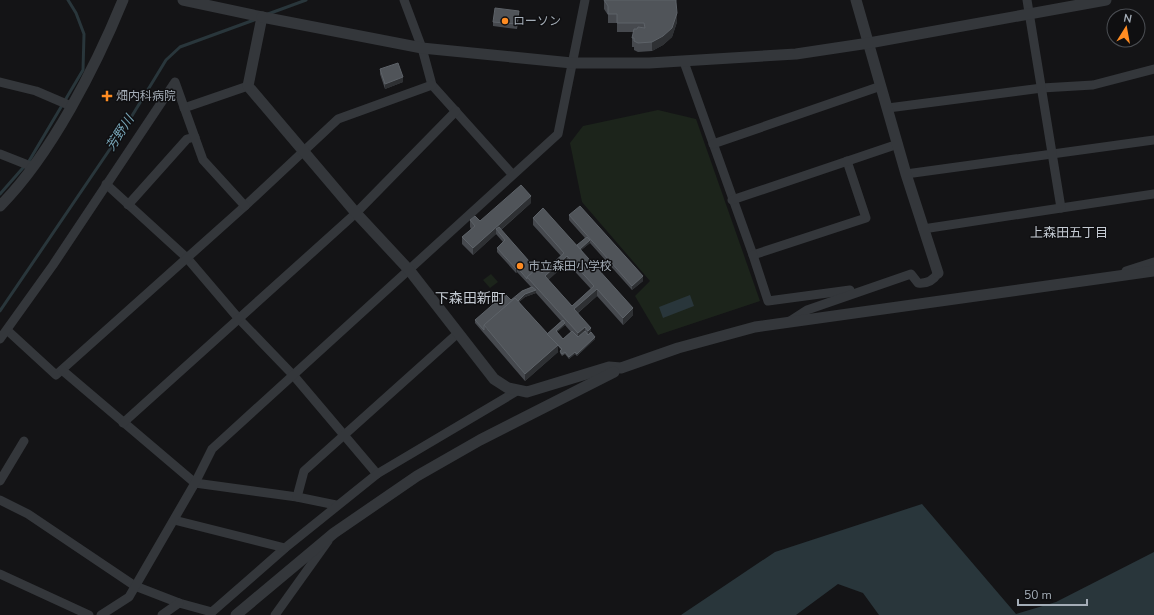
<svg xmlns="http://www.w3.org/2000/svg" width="1154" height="615" font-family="'Nunito Sans','Noto Sans JP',sans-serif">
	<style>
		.green { fill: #1c241b }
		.water { fill: #29363b }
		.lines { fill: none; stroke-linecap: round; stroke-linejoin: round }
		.stream { stroke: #29363b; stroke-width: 3 }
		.minor { stroke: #34373b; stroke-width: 9 }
		.tertiary { stroke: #34373b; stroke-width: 11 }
		.wall { fill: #46494e; fill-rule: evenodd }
		.shaded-wall { fill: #2e3033 }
		.building { fill: #505459; stroke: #5d6268; fill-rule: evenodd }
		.poi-dot { fill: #ff8c22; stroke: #0f0f11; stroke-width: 1.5 }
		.labels { text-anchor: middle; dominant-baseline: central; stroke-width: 3; stroke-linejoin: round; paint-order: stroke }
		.poi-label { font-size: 12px; fill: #a4adb7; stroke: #0f0f11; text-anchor: start }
		.water-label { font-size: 13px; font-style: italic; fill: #77a4b6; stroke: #0f0f11 }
		.neighbourhood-label { font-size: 13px; fill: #c5cbd3; stroke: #0f0f11 }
		.quarter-label { font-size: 14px; fill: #c5cbd3; stroke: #0f0f11 }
	</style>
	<rect width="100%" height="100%" fill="#141416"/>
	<g class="green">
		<path d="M658,110L696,119L760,301L658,335L635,296L650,281L582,202L570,143L583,126Z"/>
		<path d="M491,274L498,282L490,288L483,280Z"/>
	</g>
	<g class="water">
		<path d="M690,295L694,306L663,318L659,307Z"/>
		<path d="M922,504L1016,614L1056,602L1154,552V615H879L863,593L838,584L796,615H681L775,552Z"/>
	</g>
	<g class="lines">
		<g class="stream">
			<path d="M268,14L306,0"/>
			<path d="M0,194L29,161L83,70L84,34L76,13L68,0"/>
			<path d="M0,311L127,124L166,60L180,47L254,20"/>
		</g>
		<g class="minor">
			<path d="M404,0L422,48L432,85L512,174"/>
			<path d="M684,62L753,255L866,218L847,161"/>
			<path d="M0,82L36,91L71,106"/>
			<path d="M184,108L248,86"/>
			<path d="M888,108L1042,88L1093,85L1154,69"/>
			<path d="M713,144L881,86"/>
			<path d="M0,154L33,167"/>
			<path d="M906,174L1154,140"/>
			<path d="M106,184L187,258L239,319L294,376L377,474"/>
			<path d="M732,200L898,144"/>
			<path d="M128,205L187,139L195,137"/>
			<path d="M1061,208L1154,194"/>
			<path d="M923,229L1061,208L1027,0"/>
			<path d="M753,255L768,301L850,290"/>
			<path d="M1126,271L1154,262"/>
			<path d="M790,321L807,310L911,274L918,283C927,284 933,281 938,273"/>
			<path d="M7,330L56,375L245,206L338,119L432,85"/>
			<path d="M0,339L53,265L175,82L203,160L245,206"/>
			<path d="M62,370L195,483L297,497L336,505"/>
			<path d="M123,423L356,213L456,111"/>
			<path d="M0,481L24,441"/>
			<path d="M297,497L304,471L458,333"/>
			<path d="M0,500L28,514L135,586L179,603L212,612L285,548L377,474L517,391"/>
			<path d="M174,520L285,548"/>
			<path d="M0,574L89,615"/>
			<path d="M101,615L129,597L195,483L212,449L558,134L585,0"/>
			<path d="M162,615L179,603"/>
			<path d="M275,615L328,541"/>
		</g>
		<g class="tertiary">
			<path d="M183,0L262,17L248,86L356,213L410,271L494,379L508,388L527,392L609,367L621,368L678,348L755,327L1154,271"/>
			<path d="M856,0L906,174L938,273"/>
			<path d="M262,17L422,48L572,63H649L796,54L869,43L1106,0"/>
			<path d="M0,206C51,155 96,66 123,0"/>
			<path d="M236,615L334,533L417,476L480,440L614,372"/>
		</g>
	</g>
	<g class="wall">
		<path d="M604,0L677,22L672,37L663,45L652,51L638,52L634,50V47H632V38L634,32H617V23H608V15L604,9Z"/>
		<path d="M519,16L517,29L493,26V22Z"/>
		<path d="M380,69L403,82L385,89L380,74Z"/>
		<path d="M531,203L501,230L536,269L542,273L561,256L533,225V218L577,245L585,238L569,220V215L643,281L632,290L590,243L581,250L633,315L623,325L597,296L578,313L595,339L577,356L575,354L569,359L565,354L562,356L560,353V351L561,350L558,346V352L525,381L475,323V320L511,300L531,287L517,272L516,273L497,252V248L503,242L496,234L473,255L462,244V237L471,229L470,227V220L480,221ZM567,263L591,289L572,306L548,280ZM536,293L561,321L547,334L519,302L525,297ZM565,325L571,332L563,339L557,332Z"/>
	</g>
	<g class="shaded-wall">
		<path d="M677,13V22L672,37L663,45L652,51V42Z"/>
		<path d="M403,77V82L385,89V84Z"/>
		<path d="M531,196V203L498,232L496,229V234L473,255V248Z"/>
		<path d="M590,240V243L578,253V251Z"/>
		<path d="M567,256V263L545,283V276Z"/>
		<path d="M517,267V272L516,273V269Z"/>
		<path d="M643,276V281L632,290V286Z"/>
		<path d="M597,289V296L574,316V309Z"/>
		<path d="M536,290V293L525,297L487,329L486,328L525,294Z"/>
		<path d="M633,308V315L623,325V318Z"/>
		<path d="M565,323V325L556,333V331Z"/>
		<path d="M585,327V334L578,340V333Z"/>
		<path d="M591,328V335L588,337V331Z"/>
		<path d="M595,337V339L577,356V354Z"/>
		<path d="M558,345V352L525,381V374Z"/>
		<path d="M575,352V354L569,359V357Z"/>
	</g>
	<g class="building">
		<path d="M604,0H676V2L677,13L672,28L663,36L652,42L638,43L634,41V38H632L634,29H637L638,27L645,28L644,23H617V14H608V6Z"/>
		<path d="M495,8L519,11L517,24L493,22Z"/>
		<path d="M398,63L403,77L385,84L380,69Z"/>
		<path d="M521,185L531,196L473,248L462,237L475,226L470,220L475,216L480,221Z"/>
		<path d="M580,206L643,276L632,286L569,215Z"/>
		<path d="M543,208L633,308L623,318L597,289L574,309L591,328L588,331L585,327L578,333L527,277L538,268L542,273L564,253L533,218ZM567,256L594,286L572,306L545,276Z"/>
		<path d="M499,227L536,269L527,277V279L517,267L516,269L497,248L505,240L496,229Z"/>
		<path d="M587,237L590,240L580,249L577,245Z"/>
		<path d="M532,287L536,290L525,294L518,301L515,298L484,325V330L475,320L505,294L511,300L522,291Z"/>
		<path d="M515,298L558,345L525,374L484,325Z"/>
		<path d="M563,320L565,323L556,331L563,339L572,331L578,337L585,331L588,335L591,332L595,337L577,354L575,352L569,357L565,352L562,354L560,351L562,349L547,334Z"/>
	</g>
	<g class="poi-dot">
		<circle cx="505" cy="21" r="4"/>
		<path d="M105 90h4v4h4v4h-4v4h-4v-4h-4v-4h4z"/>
		<circle cx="520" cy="266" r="4"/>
	</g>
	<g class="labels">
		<g class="poi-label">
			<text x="513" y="21">ローソン</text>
			<text x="116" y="96">畑内科病院</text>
			<text x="528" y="266">市立森田小学校</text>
		</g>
		<g class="water-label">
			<text transform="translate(120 133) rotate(-57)">芳野川</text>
		</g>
		<g class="neighbourhood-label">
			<text x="1069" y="233">上森田五丁目</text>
		</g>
		<g class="quarter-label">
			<text x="470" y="298">下森田新町</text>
		</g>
	</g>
	<g transform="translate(1126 28) rotate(11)"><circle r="19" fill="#0f0f11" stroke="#4b4e53"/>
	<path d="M0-3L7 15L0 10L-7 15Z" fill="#ff8c22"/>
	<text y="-6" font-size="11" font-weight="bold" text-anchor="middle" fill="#a4adb7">N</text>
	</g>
	<path d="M1018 599v6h69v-6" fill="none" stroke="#a4adb7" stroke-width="2"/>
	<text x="1024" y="599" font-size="12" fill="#a4adb7" stroke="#0f0f11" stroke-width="3" paint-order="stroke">50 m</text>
</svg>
